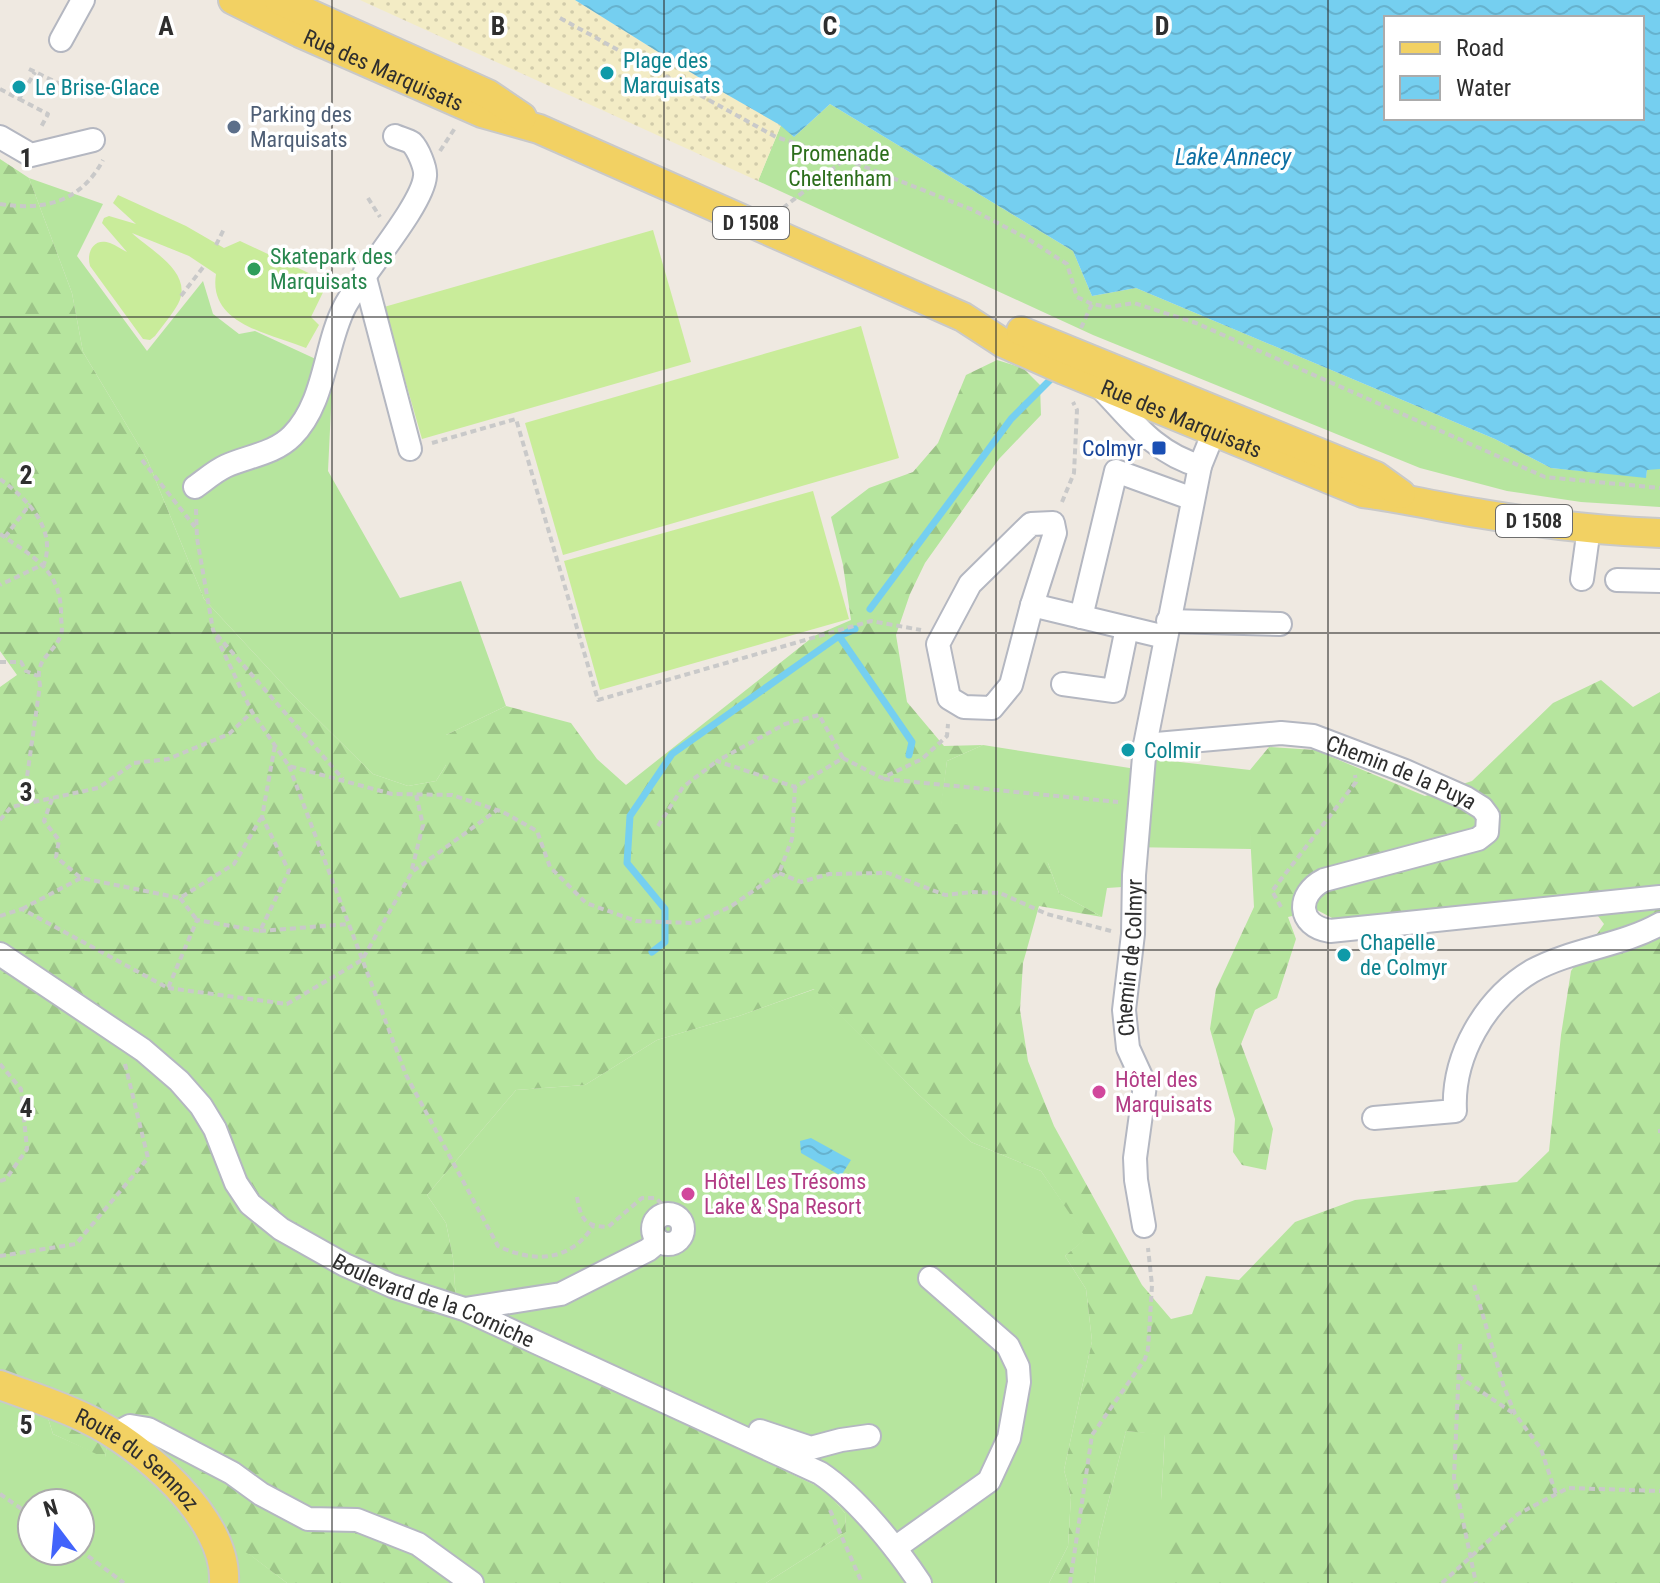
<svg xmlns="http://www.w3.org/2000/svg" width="1660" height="1583" font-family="'Roboto Condensed',sans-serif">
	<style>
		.grass { fill: #b6e59e; fill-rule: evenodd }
		.forest { fill: url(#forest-firs) }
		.sand { fill: url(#sand-dots) }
		.pitch { fill: #c9ec9a }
		.water { fill: url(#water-waves); fill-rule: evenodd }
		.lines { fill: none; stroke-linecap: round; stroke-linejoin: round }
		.stream { stroke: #75cff0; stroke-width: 7 }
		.minor-casing { stroke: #b4b7c1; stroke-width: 26 }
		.major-casing { stroke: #c9c9c9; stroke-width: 32 }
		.path { stroke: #c9c9c9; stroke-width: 4; stroke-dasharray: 6 4; stroke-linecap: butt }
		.minor { stroke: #fff; stroke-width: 22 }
		.major { stroke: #f2d163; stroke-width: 28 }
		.grid { fill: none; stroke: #2e2e2e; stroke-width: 2; stroke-opacity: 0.55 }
		.culture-dot { fill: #0f9aa8; stroke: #fff; stroke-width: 3 }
		.service-dot { fill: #5c6f8a; stroke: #fff; stroke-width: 3 }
		.leisure-dot { fill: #2e9e5b; stroke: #fff; stroke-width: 3 }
		.transit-dot { fill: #1a4fb4; stroke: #fff; stroke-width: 3 }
		.hotel-dot { fill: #d1479c; stroke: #fff; stroke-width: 3 }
		.labels { text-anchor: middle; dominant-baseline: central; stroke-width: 7; stroke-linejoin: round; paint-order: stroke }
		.shield { fill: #fff; stroke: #6d6d6d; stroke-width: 2 }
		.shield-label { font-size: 20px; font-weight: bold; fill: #2e2e2e }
		.culture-label { font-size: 22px; fill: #0d838f; stroke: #fff; text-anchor: start }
		.street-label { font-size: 22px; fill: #2e2e2e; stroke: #fff }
		.service-label { font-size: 22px; fill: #4e5e75; stroke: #fff; text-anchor: start }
		.park-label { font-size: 22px; fill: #2c6e1b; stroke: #fff }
		.leisure-label { font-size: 22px; fill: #27864d; stroke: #fff; text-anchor: start }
		.transit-label { font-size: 22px; fill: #164399; stroke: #fff; text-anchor: end }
		.hotel-label { font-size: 22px; fill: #b23c85; stroke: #fff; text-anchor: start }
		.water-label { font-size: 24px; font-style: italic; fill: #0d6fa3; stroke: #fff }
		.grid-label { font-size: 26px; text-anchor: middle; font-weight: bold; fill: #2e2e2e; stroke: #fff; stroke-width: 7; stroke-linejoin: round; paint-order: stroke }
	</style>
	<defs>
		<pattern id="forest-firs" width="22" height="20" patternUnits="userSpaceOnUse" patternTransform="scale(2)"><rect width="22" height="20" fill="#b6e59e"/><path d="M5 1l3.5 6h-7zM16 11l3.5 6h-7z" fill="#9dc588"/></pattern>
		<pattern id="sand-dots" width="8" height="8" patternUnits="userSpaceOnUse" patternTransform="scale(2)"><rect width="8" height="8" fill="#f3ecc5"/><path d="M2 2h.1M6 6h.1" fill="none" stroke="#d1cbaa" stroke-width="1.8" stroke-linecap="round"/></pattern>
		<pattern id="water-waves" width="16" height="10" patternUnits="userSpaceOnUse" patternTransform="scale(2)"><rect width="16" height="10" fill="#75cff0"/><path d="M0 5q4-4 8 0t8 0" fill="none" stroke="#66b2ce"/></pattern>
	</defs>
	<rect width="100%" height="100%" fill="#efe9e1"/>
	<g class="grass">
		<path d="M830,104L1073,251L1092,296L1136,288L1495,439L1551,468L1646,477L1647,469H1660V507L1581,502L1507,491L1420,468L1093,335L758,181L781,125L794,137Z"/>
		<path d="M29,178L103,204L77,256L147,351L203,281L213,314L239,334L255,331L333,367L328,471L400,598L461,581L506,706L446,735V765L436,781L408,786L373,774L291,693L204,599L147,459L83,352L72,293Z"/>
		<path d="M983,745L1136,769L1154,759L1250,770L1251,849L1126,847L1122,887L1107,888L1102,917L1059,893L1048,863L938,825L947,761Z"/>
		<path d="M815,989L918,1094L971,1142L1041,1171L1087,1238L1065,1256L1086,1289L1092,1341L1064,1470L1071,1497L1068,1546L1049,1583H766L846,1532L845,1513L825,1490L457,1314L453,1258L446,1223L427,1195L516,1090L585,1085L657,1040L739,1016Z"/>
		<path d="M0,1397L47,1415L53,1434L105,1457L107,1445L287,1583H0ZM32,1503H80V1551H32Z"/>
		<path d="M1126,1431L1165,1434L1161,1500V1583H1094L1099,1539Z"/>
	</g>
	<path class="forest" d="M0,159L29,178L72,293L83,352L147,459L204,599L291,693L373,774L408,786L436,781L446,765V735L506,706L571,723L597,759L626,785L814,636L851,620L843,565L831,517L869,488L913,472L938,443L966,375L997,360L1023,368L1040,385L1041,415L999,459L925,563L910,594L896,635L907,702L944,746L983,745L947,761L939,825L1010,821L1048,863L1059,893L1102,917L1039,906L1023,963L1020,1010L1028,1061L1054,1126L1142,1285L1171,1319L1192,1314L1206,1276L1239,1280L1295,1222L1355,1200L1517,1182L1549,1151L1561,1035L1571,971L1604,924L1586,900L1334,919L1317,910L1288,917L1296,939L1277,998L1255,1010L1241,1044L1273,1129L1266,1170L1242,1165L1233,1152L1235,1119L1210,1029L1216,989L1254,907L1249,815L1250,770L1269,747L1315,750L1425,796L1472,781L1553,703L1601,680L1633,707L1660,692V1583H1161V1500L1165,1435L1126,1431L1099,1539L1094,1583H1049L1068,1546L1071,1497L1064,1470L1092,1341L1086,1289L1065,1256L1086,1238L1041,1171L971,1142L918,1094L814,989L739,1016L657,1040L585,1085L516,1090L427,1195L446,1223L453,1258L457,1314L825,1490L845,1513L846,1532L766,1583H287L250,1555L186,1515L145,1469L107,1446L105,1458L53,1434L47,1415L0,1397V687L17,675L0,651Z"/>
	<path class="sand" d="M360,0H575L719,90L781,125L758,181Z"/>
	<g class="pitch">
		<path d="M118,195L186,226L224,248L240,241L328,282L311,317L319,325L306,348C269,333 208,324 216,274L189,256L132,233C148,249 195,272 178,304C172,315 163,325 155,336L150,340L143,339L90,266C86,252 94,237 110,243C116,245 122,250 127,252L102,223L104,218L109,216L136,224L113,203Z"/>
		<path d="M653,230L691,362L422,439L384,307Z"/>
		<path d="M861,326L899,458L563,555L525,423Z"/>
		<path d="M813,491L849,619L600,690L564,561Z"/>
	</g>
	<g class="water">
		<path d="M575,0H1660V469L1647,470L1646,478L1551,468L1495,439L1136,288L1092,296L1073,251L830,104L794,137L780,125L719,90ZM1386,18H1642V118H1386Z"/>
		<path d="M811,1138L851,1160L841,1176L801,1153L800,1141Z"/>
	</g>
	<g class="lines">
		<g class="stream">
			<path d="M870,609L1011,419L1055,375"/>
			<path d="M839,636L912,742L909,755"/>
			<path d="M652,952L665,942V909L627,863L630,816L672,754L839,636L855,629"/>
		</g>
		<g class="minor-casing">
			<g id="minor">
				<path d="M61,40L83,0"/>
				<path d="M0,137L31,155L93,140"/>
				<path d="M364,274L410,449"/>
				<path d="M1100,387C1132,420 1154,453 1200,466"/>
				<path d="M195,487C205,480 215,471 226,466C248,456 274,454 292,436C326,402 324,346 345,306C362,274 423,205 425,176C426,168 418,149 412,143C408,140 399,138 395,136"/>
				<path d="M1053,523L1055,533L1032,605L1011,685L992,708L964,707L949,698L938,644L970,584L1031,524Z"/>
				<path d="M1582,579L1589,528"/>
				<path d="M1617,580L1660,581"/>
				<path d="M1032,605L1165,637"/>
				<path d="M1081,617L1116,471L1193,499"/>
				<path d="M1168,621L1280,624"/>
				<path d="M1063,684L1114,691L1127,628"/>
				<path id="s1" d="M1145,745L1281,733L1313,736L1405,771L1466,798L1482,808L1488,816L1487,832L1478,839L1324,880C1296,894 1297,926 1330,931L1660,897"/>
				<path id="s2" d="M0,954L143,1050L179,1081L201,1106L215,1129L236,1183L250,1204L281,1229L345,1265L392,1286L464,1309L820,1473C856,1497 896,1547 920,1583"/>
				<path d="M1374,1118L1455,1111C1452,1056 1485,999 1532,971C1572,949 1621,946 1660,924"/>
				<circle cx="668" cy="1229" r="15"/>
				<path id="s3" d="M1144,1226L1136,1180L1135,1158L1145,1085L1128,1048L1124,1010L1133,934L1134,875L1145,745L1200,466L1219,419"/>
				<path d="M465,1309L561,1294L648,1250L659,1241"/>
				<path d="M760,1431L811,1448L841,1440L869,1436"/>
				<path d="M115,1434L130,1426L148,1429L232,1473L261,1494L308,1519L357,1520L418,1544L472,1583"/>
				<path d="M895,1548L989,1481L1009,1438L1019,1382L1018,1367L1008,1346L930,1278"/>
			</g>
		</g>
		<g class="major-casing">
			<g id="major">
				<path id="s4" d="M233,0L300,33L482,113L539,129L963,317L1003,343L1064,370L1363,493C1404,498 1443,508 1483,514C1542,524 1601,531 1660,533"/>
				<path d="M279,0L488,94L522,117"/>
				<path d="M1021,331L1376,476L1401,494"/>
				<path id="s5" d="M0,1385C29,1396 59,1405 87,1419C140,1444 228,1518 224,1583"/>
			</g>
		</g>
		<g class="path">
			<path d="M560,18L776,137L845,159L973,210L1028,239L1067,264L1077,297L1092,304L1109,307L1134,303L1196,323L1545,477L1660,488"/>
			<path d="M29,69L85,96"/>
			<path d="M0,89L19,99L35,72"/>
			<path d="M19,99L48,114L40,129"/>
			<path d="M440,151L455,128"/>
			<path d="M368,198L380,217"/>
			<path d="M0,204C44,211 81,202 103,160"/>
			<path d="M783,208L845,159"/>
			<path d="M216,245L224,229"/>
			<path d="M181,296L204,266"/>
			<path d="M1081,328L1092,304"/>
			<path d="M432,443L516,419L598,700L871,621L921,630"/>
			<path d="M142,460L195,527"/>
			<path d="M0,479C26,498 57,528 44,564L0,585"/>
			<path d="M1062,502L1074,473L1077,410L1073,402"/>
			<path d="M196,509L197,538L213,630L252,712L289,766L392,794L452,795L503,812L537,831L550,867L586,903L636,921L693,923L730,907L779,873L792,839L795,787"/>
			<path d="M0,534C33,557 62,570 61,616C61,621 63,630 61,635C53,656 34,657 40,685L27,777L35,801"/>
			<path d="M5,537L30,504"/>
			<path d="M217,635L343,779"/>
			<path d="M0,662H21L26,671L38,676"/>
			<path d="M843,758L819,715L785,724L717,761L795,787L843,758L882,778L922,759L947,736L948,724"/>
			<path d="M289,766L406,1075L498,1246C534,1263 570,1262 593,1226"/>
			<path d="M884,779L1118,802"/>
			<path d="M52,799L44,821L59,840L56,857L81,878"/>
			<path d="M0,820L11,807L98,788L134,763L168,759L229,734L252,712"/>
			<path d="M658,826L683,787L717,761"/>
			<path d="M412,869L423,825L416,794"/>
			<path d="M779,873L801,882L829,874L888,873L945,895L972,892L1000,893L1047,914L1111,931"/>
			<path d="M180,898L197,920"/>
			<path d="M1281,907L1272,891L1356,782L1355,775"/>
			<path d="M22,909L81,878L180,898L234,864L261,818"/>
			<path d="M0,916L22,909L168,988L197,920L260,931L289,871L262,817L275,745"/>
			<path d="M260,931L349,924"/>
			<path d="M168,988L287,1004L362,960L412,872L497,810"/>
			<path d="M0,1064L21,1089L27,1149L6,1179L0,1181"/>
			<path d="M1660,1129V1133"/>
			<path d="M577,1197C581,1219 584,1226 608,1227L642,1198H656L671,1214"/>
			<path d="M0,1256L76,1244L148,1158L125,1064"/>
			<path d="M1474,1285L1503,1384L1515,1414L1541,1449L1556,1494"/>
			<path d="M1460,1344L1454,1478L1476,1583"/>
			<path d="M1458,1376L1513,1413"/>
			<path d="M0,1494L32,1516"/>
			<path d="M830,1510L862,1583"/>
			<path d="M80,1550L124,1583"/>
			<path d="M1070,1583L1092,1435L1145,1359L1148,1349L1152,1285L1148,1248"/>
			<path d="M1442,1583L1518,1514L1568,1488L1660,1491"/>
		</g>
		<use href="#minor" class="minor"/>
		<use href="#major" class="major"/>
	</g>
	<path class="grid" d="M332,0V1583M664,0V1583M996,0V1583M1328,0V1583M0,317H1660M0,633H1660M0,950H1660M0,1266H1660"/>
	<g class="culture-dot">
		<circle cx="607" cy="73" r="8"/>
		<circle cx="19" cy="87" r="8"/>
		<circle cx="1128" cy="750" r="8"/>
		<circle cx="1344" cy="955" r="8"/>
	</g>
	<circle class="service-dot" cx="234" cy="127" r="8"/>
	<circle class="leisure-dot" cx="254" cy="269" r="8"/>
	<rect class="transit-dot" x="1151" y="440" width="16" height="16" rx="4"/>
	<g class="hotel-dot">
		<circle cx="1099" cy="1092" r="8"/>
		<circle cx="688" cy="1194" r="8"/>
	</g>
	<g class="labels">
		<g class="shield">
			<rect x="713" y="207" width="76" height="32" rx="6"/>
			<rect x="1496" y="505" width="76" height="32" rx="6"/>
		</g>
		<g class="shield-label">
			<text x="751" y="223">D 1508</text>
			<text x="1534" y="521">D 1508</text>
		</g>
		<g class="culture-label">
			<text x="623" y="60">Plage des<tspan x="623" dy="25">Marquisats</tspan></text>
			<text x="35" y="87">Le Brise-Glace</text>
			<text x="1144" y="750">Colmir</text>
			<text x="1360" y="942">Chapelle<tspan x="1360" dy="25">de Colmyr</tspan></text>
		</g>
		<g class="street-label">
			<text stroke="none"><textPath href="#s4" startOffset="166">Rue des Marquisats</textPath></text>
			<text stroke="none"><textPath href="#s4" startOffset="1038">Rue des Marquisats</textPath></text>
			<text stroke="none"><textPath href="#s1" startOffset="264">Chemin de la Puya</textPath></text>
			<text stroke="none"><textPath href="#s3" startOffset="274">Chemin de Colmyr</textPath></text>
			<text stroke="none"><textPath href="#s2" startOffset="572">Boulevard de la Corniche</textPath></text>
			<text stroke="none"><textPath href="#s5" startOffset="158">Route du Semnoz</textPath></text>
		</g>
		<g class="service-label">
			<text x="250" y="114">Parking des<tspan x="250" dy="25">Marquisats</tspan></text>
		</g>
		<g class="park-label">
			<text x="840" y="153">Promenade<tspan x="840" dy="25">Cheltenham</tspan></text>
		</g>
		<g class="leisure-label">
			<text x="270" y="256">Skatepark des<tspan x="270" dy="25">Marquisats</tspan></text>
		</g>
		<g class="transit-label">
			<text x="1143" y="448">Colmyr</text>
		</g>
		<g class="hotel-label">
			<text x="1115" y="1079">Hôtel des<tspan x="1115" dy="25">Marquisats</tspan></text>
			<text x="704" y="1181">Hôtel Les Trésoms<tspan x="704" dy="25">Lake &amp; Spa Resort</tspan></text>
		</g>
		<g class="water-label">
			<text x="1233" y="157">Lake Annecy</text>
		</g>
	</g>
	<g class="grid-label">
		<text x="166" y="35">A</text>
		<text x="498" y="35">B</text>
		<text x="830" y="35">C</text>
		<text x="1162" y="35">D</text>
		<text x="26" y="167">1</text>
		<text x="26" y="484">2</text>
		<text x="26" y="801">3</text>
		<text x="26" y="1117">4</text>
		<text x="26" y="1434">5</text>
	</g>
	<rect x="1384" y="16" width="260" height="104" fill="#ffffff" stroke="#ababab" stroke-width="2"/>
	<rect x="1400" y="42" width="40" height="12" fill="#f2d163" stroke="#ababab" stroke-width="2"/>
	<text x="1456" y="56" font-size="24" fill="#2e2e2e">Road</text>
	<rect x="1400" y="76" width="40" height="24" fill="url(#water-waves)" stroke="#ababab" stroke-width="2"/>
	<text x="1456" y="96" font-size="24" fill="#2e2e2e">Water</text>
	<g transform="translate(56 1527) rotate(344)"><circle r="38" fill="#ffffff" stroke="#ababab" stroke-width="2"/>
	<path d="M0-6L14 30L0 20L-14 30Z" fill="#4264fb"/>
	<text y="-12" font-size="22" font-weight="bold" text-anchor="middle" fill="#2e2e2e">N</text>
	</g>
</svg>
